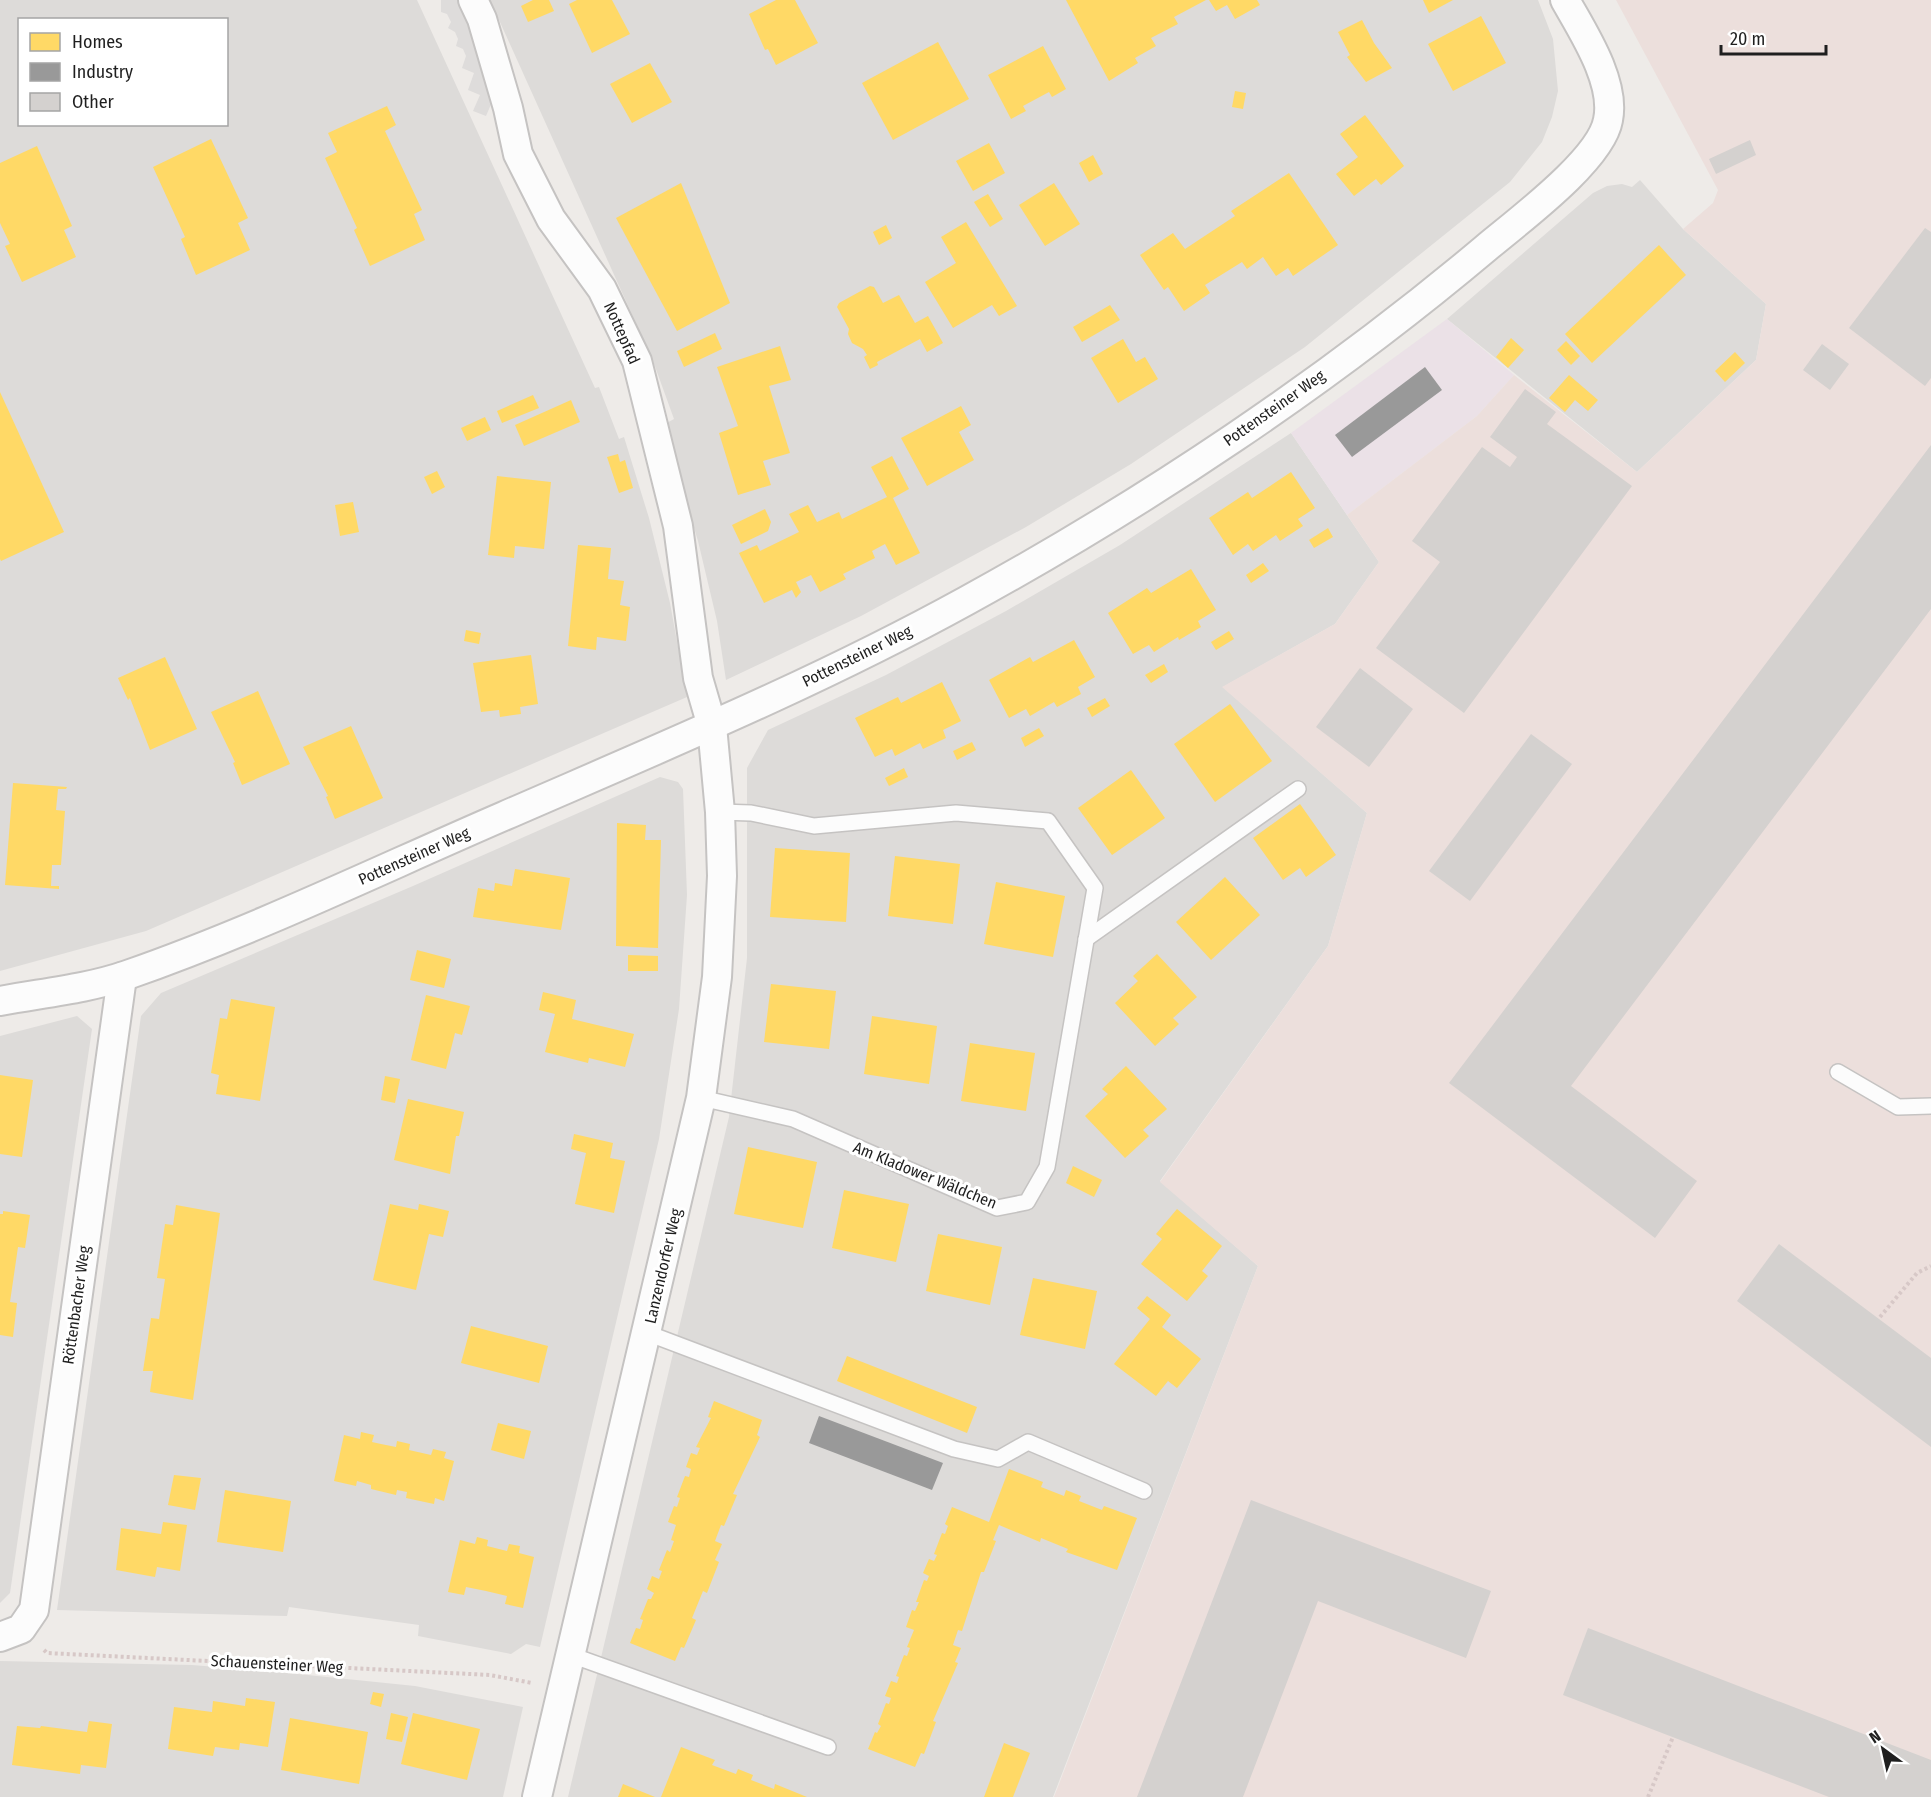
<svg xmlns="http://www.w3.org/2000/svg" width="1931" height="1797" font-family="'Fira Sans Condensed',sans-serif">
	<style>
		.residential { fill: #dddbd9; fill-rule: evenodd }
		.industrial { fill: #ebe1e7 }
		.military { fill: #ecdfdc }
		.parking { fill: #dedcdb }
		.homes { fill: #ffd966 }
		.industry { fill: #999 }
		.building { fill: #d4d1cf }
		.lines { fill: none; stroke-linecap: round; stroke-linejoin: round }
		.lane-casing { stroke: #c5c3c2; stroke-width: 18 }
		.street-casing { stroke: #c5c3c2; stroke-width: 32 }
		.path { stroke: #d7c8c7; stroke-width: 4; stroke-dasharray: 3 3; stroke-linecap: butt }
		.lane { stroke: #fcfcfc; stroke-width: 15 }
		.street { stroke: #fcfcfc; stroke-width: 28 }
		.labels { text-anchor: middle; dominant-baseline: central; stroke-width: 6; stroke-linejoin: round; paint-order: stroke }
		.street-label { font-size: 16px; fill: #1f1f1f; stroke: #fff }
	</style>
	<rect width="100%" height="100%" fill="#eeebe8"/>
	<g class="residential">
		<path d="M0,0H417L595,388L599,387L619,439L624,437L649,518L670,603L687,697L146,931L0,971ZM20,20H226V124H20Z"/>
		<path d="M490,0H1538L1553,39L1558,91L1552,117L1542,142L1510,182L1305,347L1131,464L1026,527L861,616L726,680L717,621L698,541L663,425L674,419L653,361Z"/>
		<path d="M1640,180L1683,229L1766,304L1756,360L1637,472L1447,319L1593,193L1607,186L1622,184L1632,187Z"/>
		<path d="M1291,433L1379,562L1335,624L1223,687L1367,813L1328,946L1160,1181L1258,1266L1053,1797H568L729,1117L747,958V768L768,730L886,675L1006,611L1120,545Z"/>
		<path d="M660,777L678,782L683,789L687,895L679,1009L659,1139L540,1647L526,1644L511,1654L418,1636L419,1625L289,1607L287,1616L57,1610L141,1016L161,993L413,886Z"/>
		<path d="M77,1016L92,1029L10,1593L0,1603V1036Z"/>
		<path d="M0,1661L192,1665L278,1672L415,1686L523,1707L503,1797H0Z"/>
	</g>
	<path class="industrial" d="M1447,319L1514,375L1477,416L1347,515L1291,433Z"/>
	<path class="military" d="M1616,0H1931V1797H1054L1258,1266L1160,1182L1328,946L1367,813L1222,687L1335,624L1379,562L1347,515L1477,416L1514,375L1637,472L1756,360L1766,304L1683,229L1713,203L1718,190Z"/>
	<path class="parking" d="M441,0H462L495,95L486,116L473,111L480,95L468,90L474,73L462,68L466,56L463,49L456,46L458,39L455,32L448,28L451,22L447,14L441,12Z"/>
	<g class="homes">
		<path d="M533,0H549L554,11L528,22L521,6Z"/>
		<path d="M577,0H612L630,34L592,53L569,4Z"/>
		<path d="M776,0H795L818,43L776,65L768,49L765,50L749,14Z"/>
		<path d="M1066,0H1206L1174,17L1178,24L1151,38L1156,46L1135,58L1138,63L1109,81Z"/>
		<path d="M1209,0H1257L1260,5L1235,19L1227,5L1216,11Z"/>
		<path d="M1423,0H1453L1429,13Z"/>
		<path d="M1481,16L1506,63L1453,91L1428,44Z"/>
		<path d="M1362,20L1374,43L1392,68L1366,82L1347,57L1350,55L1338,32Z"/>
		<path d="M938,42L969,99L893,140L862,83Z"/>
		<path d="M1043,46L1066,89L1052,97L1049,92L1023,106L1026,111L1011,119L988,75Z"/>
		<path d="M650,63L672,102L632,123L610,84Z"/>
		<path d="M1235,91L1246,93L1243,109L1232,107Z"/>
		<path d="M387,106L396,125L385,131L422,210L414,214L425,240L370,266L354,230L357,228L325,158L337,152L328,133Z"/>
		<path d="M1365,115L1404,166L1381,185L1376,179L1354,196L1336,174L1358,157L1340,134Z"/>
		<path d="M211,139L248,218L238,223L250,250L196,275L181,239L185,237L153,167Z"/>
		<path d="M989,143L1005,173L973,191L956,161Z"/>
		<path d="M37,146L72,226L64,230L76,257L22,282L5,246L10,244L0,223V163Z"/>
		<path d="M1093,155L1103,174L1089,182L1079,163Z"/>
		<path d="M1289,173L1338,245L1293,276L1288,268L1276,276L1263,257L1247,269L1242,262L1205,285L1210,293L1184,311L1168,287L1164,290L1140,255L1173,233L1185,249L1235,216L1231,211Z"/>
		<path d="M681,183L730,303L677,331L616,218Z"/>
		<path d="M1054,183L1080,224L1045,246L1019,205Z"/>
		<path d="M988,194L1003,219L990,227L974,202Z"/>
		<path d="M966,222L1017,306L999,316L992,305L953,328L925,282L956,263L941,237Z"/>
		<path d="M886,225L892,238L879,245L873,232Z"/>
		<path d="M1659,245L1686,275L1592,363L1565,334Z"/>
		<path d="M870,286L874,287L883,303L899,295L915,323L928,316L943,343L927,352L920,339L877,362L878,365L870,369L864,357L867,355L863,349L852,343L848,334L849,329L837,307L839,303Z"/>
		<path d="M1110,305L1120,320L1082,342L1073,327Z"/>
		<path d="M715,333L722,349L684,367L677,351Z"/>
		<path d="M1511,338L1524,350L1508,368L1496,357Z"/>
		<path d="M1123,339L1136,362L1145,357L1158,379L1118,403L1091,358Z"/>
		<path d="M1566,341L1580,356L1571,365L1557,350Z"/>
		<path d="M780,346L791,380L769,386L790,453L763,461L771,485L738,495L719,433L738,426L717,367Z"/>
		<path d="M1735,352L1745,363L1725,382L1715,371Z"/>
		<path d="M1569,375L1598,400L1588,411L1575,400L1565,412L1549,398Z"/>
		<path d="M0,392L64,532L1,561L0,559Z"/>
		<path d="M533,395L539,408L502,423L497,411Z"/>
		<path d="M571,400L580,422L524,446L515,425Z"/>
		<path d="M961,406L971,425L959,432L974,460L927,486L901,438Z"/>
		<path d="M485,417L491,430L467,441L461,428Z"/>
		<path d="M618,454L620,462L625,460L633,488L619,493L607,457Z"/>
		<path d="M892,456L909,489L893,498L920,553L896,565L885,544L872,551L875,558L843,574L846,579L820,592L811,575L796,582L801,592L796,598L792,590L764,603L739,553L757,545L760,551L799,532L789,514L808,505L817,522L839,512L842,519L887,497L871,467Z"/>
		<path d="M437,471L445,487L432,494L424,477Z"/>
		<path d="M1291,472L1315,508L1298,519L1303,526L1280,541L1276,535L1253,551L1248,544L1233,555L1209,518L1248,492L1252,498Z"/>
		<path d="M497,476L551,482L544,549L515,546L514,558L488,555Z"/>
		<path d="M353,502L359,532L340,536L335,505Z"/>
		<path d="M765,509L771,522L768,531L741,544L732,525Z"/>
		<path d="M1328,528L1333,537L1314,548L1309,540Z"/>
		<path d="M578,545L611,548L608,579L624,581L620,605L630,607L626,641L597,637L596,650L568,646Z"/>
		<path d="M1263,563L1269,571L1251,583L1246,575Z"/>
		<path d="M1191,569L1216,610L1198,621L1201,627L1179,640L1178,637L1154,652L1149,645L1133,654L1108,613L1147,588L1151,593Z"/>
		<path d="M466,630L481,633L479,644L464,641Z"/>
		<path d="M1229,631L1234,639L1216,650L1211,642Z"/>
		<path d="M1074,640L1095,677L1078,687L1081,694L1057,707L1054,702L1030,716L1026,709L1009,718L989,680L1030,657L1033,662Z"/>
		<path d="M531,655L538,704L520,707L521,714L500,717L499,710L481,712L473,663Z"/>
		<path d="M165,657L197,729L150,750L130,698L128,700L118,678Z"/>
		<path d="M1164,664L1168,672L1151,683L1145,675Z"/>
		<path d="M942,682L961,721L943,730L946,738L923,749L920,743L895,756L892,749L875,757L855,718L898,697L901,703Z"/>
		<path d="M258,691L290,764L242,785L233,763L235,762L211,712Z"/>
		<path d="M1105,698L1110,706L1092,717L1087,708Z"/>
		<path d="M1230,704L1272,761L1215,802L1174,744Z"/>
		<path d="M351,726L383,798L335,819L326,797L328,796L303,747Z"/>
		<path d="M1039,728L1044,736L1025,747L1021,738Z"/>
		<path d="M972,742L976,750L957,760L953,751Z"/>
		<path d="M904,768L908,777L889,786L885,778Z"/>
		<path d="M1131,770L1165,818L1112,855L1078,808Z"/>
		<path d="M13,783L67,787L66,789H58L56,810L65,811L61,865H52L51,886H59V889L5,885Z"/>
		<path d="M1300,804L1336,855L1306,877L1300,868L1283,880L1253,838Z"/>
		<path d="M617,823L646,825L645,840H661L658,948L616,946Z"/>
		<path d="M775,848L850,853L846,922L770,917Z"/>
		<path d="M895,856L960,864L953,924L888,916Z"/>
		<path d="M515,869L570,878L561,930L473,917L478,888L494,891L495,883L512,886Z"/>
		<path d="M1225,877L1260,915L1211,960L1176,922Z"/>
		<path d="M996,882L1065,896L1053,957L984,944Z"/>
		<path d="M417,950L451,959L444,988L410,980Z"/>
		<path d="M1157,954L1197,997L1173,1018L1179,1024L1155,1046L1115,1003L1138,981L1133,976Z"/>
		<path d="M628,955L658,956V971H628Z"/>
		<path d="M771,984L836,991L829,1049L764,1042Z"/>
		<path d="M543,992L576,1000L572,1019L634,1034L625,1067L589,1058L588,1063L545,1052L555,1014L539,1010Z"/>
		<path d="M426,995L470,1006L462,1035L455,1033L446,1069L411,1060Z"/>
		<path d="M231,999L275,1007L260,1101L216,1094L219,1075L211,1073L220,1018L227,1019Z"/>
		<path d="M872,1016L937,1026L929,1084L864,1074Z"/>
		<path d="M970,1043L1035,1053L1026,1111L961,1101Z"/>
		<path d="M1126,1066L1167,1109L1143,1130L1149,1136L1125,1158L1085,1116L1108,1094L1102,1089Z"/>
		<path d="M0,1075L33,1080L22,1157L0,1154Z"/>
		<path d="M385,1076L400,1079L395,1103L381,1100Z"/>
		<path d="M408,1099L464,1112L459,1136H456L450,1174L394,1160Z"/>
		<path d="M574,1134L613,1143L610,1158L625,1161L614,1213L575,1204L586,1153L571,1149Z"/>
		<path d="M748,1147L817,1162L803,1228L734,1214Z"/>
		<path d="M1073,1166L1102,1180L1094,1197L1066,1183Z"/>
		<path d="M844,1190L909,1204L896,1262L832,1248Z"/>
		<path d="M390,1204L418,1210L419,1204L449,1211L443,1237L429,1234L416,1290L373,1280Z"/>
		<path d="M176,1205L220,1213L193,1400L150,1392L153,1371H143L151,1318L159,1319L165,1279L157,1278L165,1224L173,1225Z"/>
		<path d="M1177,1209L1222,1246L1202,1271L1208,1276L1187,1301L1141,1264L1162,1239L1156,1234Z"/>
		<path d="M3,1211L30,1215L25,1248L18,1247L10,1302L17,1303L13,1337L0,1335V1214H3Z"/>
		<path d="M938,1234L1002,1247L990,1305L926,1291Z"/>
		<path d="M1033,1278L1097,1291L1085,1349L1020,1335Z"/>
		<path d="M1147,1296L1171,1315L1162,1327L1201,1359L1177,1388L1168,1381L1156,1396L1114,1364L1150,1319L1137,1308Z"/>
		<path d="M471,1326L548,1346L539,1383L461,1363Z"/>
		<path d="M847,1356L977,1407L967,1433L837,1381Z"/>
		<path d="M714,1401L762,1420L757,1435L760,1437L733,1494L737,1495L724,1526L721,1525L715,1541L722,1544L715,1560L719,1562L707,1593L703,1591L692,1618L696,1620L684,1648L681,1647L675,1661L630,1643L636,1628L640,1629L643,1620L640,1619L648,1599H651L654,1593L647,1589L652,1576L659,1579L662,1571L659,1570L667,1550L670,1552L674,1541L671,1540L676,1525L668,1522L674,1506L677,1507L680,1498L677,1497L685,1476L689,1477L691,1469L686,1467L691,1453L697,1455L700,1448L696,1447L711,1418L708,1417Z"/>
		<path d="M498,1423L531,1431L524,1459L491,1450Z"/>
		<path d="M361,1432L374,1435L372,1442L381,1444L396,1447L397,1441L410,1444L409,1450L431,1455L433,1449L446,1452L444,1458L454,1461L444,1501L435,1498L434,1504L406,1498L407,1492L397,1490L396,1495L371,1489V1485L357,1481L356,1486L334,1481L344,1435L360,1439Z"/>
		<path d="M1009,1469L1043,1482L1041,1487L1064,1496L1066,1490L1081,1496L1079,1501L1102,1510L1104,1506L1137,1518L1117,1570L1066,1552L1068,1549L1041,1538L1040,1542L999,1525L993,1540L996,1541L984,1572H981L962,1631L958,1630L953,1645L961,1648L955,1662L958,1663L933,1721L936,1722L924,1754L921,1753L915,1767L868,1749L875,1732L877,1733L881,1726L878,1724L886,1703L889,1704L891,1698L885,1696L891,1681L897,1683L899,1677L896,1676L904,1655L907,1656L910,1648L907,1647L914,1630L906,1627L912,1610L915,1611L919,1602H916L924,1580L927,1581L929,1576L923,1573L929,1559L934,1561L937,1555L934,1554L942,1533L945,1534L948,1526L945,1524L952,1507L989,1522Z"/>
		<path d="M174,1475L201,1478L195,1510L168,1505Z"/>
		<path d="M225,1490L291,1501L283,1552L217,1542Z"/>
		<path d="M163,1522L187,1525L180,1571L157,1567L155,1577L116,1570L121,1528L161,1534Z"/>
		<path d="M477,1537L488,1540L487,1546L507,1551L509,1544L520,1546L519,1553L534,1557L523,1608L505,1604L507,1596L486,1591L466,1587L464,1595L448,1592L460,1540L475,1544Z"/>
		<path d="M373,1692L384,1694L381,1707L370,1704Z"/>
		<path d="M246,1698L275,1702L268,1747L240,1743L239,1750L215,1747L213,1756L168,1749L174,1707L212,1712L213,1701L245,1706Z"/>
		<path d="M391,1713L408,1717L402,1742L386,1739Z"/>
		<path d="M413,1713L480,1729L467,1780L401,1764Z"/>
		<path d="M290,1718L368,1732L359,1784L281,1770Z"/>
		<path d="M89,1721L112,1724L106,1768L81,1765L80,1774L12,1765L17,1726L40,1728L41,1726L87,1732Z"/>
		<path d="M1004,1743L1030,1753L1013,1797H984Z"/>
		<path d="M681,1747L715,1760L712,1765L736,1774L738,1769L753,1775L751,1780L774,1789L775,1784L807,1797H661Z"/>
		<path d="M623,1784L655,1797H618Z"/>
	</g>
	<g class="industry">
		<path d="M1425,367L1442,390L1352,457L1335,435Z"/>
		<path d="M819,1416L943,1463L932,1490L809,1443Z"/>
	</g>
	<g class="building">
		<path d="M1750,140L1756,155L1716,174L1709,159Z"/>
		<path d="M1925,228L1931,232V378L1925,386L1849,328Z"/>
		<path d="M1822,344L1849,364L1830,390L1803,370Z"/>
		<path d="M1525,389L1556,412L1547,424L1632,486L1464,713L1376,648L1440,562L1412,541L1482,447L1510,467L1517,457L1490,437Z"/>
		<path d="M1931,445V609L1571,1086L1697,1181L1655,1238L1449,1083Z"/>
		<path d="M1360,668L1413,709L1369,767L1316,727Z"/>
		<path d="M1531,734L1572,764L1470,901L1429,871Z"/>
		<path d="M1779,1244L1931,1358V1447L1737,1301Z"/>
		<path d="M1251,1500L1491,1591L1466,1658L1318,1601L1243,1797H1137Z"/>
		<path d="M1588,1628L1931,1760V1797H1829L1563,1695Z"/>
	</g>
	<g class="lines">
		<g class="lane-casing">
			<g id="lane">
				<path d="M1086,939L1298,789"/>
				<path d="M1838,1072L1898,1107L1931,1106"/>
				<path d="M701,1098L793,1119L997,1208L1027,1202L1047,1167L1095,888L1048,821L956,813L814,826L751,813L720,812"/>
				<path d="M647,1333L954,1449L998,1459L1028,1442L1144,1491"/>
				<path d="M571,1655L828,1747"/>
			</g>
		</g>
		<g class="street-casing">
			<g id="street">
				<path d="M473,0L482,19L508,108L518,154L551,219L602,289L637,361L678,526L698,678L712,726L720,812L722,876L717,977L701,1098L537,1797"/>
				<path d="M0,1001C42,993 87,989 127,975C256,930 379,870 504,816C660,748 817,683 966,601C1147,502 1328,381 1486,248C1518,221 1601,160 1608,120C1616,82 1583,32 1565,0"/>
				<path d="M0,1637L21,1629L34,1610L122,977"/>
			</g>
		</g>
		<g class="path">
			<path d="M1880,1317L1917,1273L1931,1266"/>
			<path d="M44,1650L47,1653L490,1675L532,1683"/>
			<path d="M1648,1797L1673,1737"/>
		</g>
		<use href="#lane" class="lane"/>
		<use href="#street" class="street"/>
	</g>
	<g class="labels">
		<g class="street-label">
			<text transform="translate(622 333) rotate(66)">Nottepfad</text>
			<text transform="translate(1274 408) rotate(-35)">Pottensteiner Weg</text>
			<text transform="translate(857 656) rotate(-26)">Pottensteiner Weg</text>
			<text transform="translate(414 856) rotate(-24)">Pottensteiner Weg</text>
			<text transform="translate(925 1175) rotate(22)">Am Kladower Wäldchen</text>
			<text transform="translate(663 1266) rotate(-77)">Lanzendorfer Weg</text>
			<text transform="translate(76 1305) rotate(-82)">Röttenbacher Weg</text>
			<text transform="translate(277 1664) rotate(3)">Schauensteiner Weg</text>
		</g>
	</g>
	<rect x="18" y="18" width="210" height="108" fill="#ffffff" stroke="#a5a5a5" stroke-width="1.5"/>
	<rect x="30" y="33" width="30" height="18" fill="#ffd966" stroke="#a5a5a5" stroke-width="1.5"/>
	<text x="72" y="48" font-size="18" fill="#1f1f1f">Homes</text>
	<rect x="30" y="63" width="30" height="18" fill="#999999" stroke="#a5a5a5" stroke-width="1.5"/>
	<text x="72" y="78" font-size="18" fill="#1f1f1f">Industry</text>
	<rect x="30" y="93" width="30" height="18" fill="#d4d1cf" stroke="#a5a5a5" stroke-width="1.5"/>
	<text x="72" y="108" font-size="18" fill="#1f1f1f">Other</text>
	<g transform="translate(1883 1749) rotate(327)" stroke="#ffffff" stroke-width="4.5" paint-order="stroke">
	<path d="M0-4.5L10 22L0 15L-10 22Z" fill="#1f1f1f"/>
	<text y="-9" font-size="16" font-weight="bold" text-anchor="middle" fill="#1f1f1f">N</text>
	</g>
	<path d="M1721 45v9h105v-9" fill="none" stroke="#1f1f1f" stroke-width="3"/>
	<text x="1730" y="45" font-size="18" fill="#1f1f1f" stroke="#ffffff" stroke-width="4.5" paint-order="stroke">20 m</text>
</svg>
